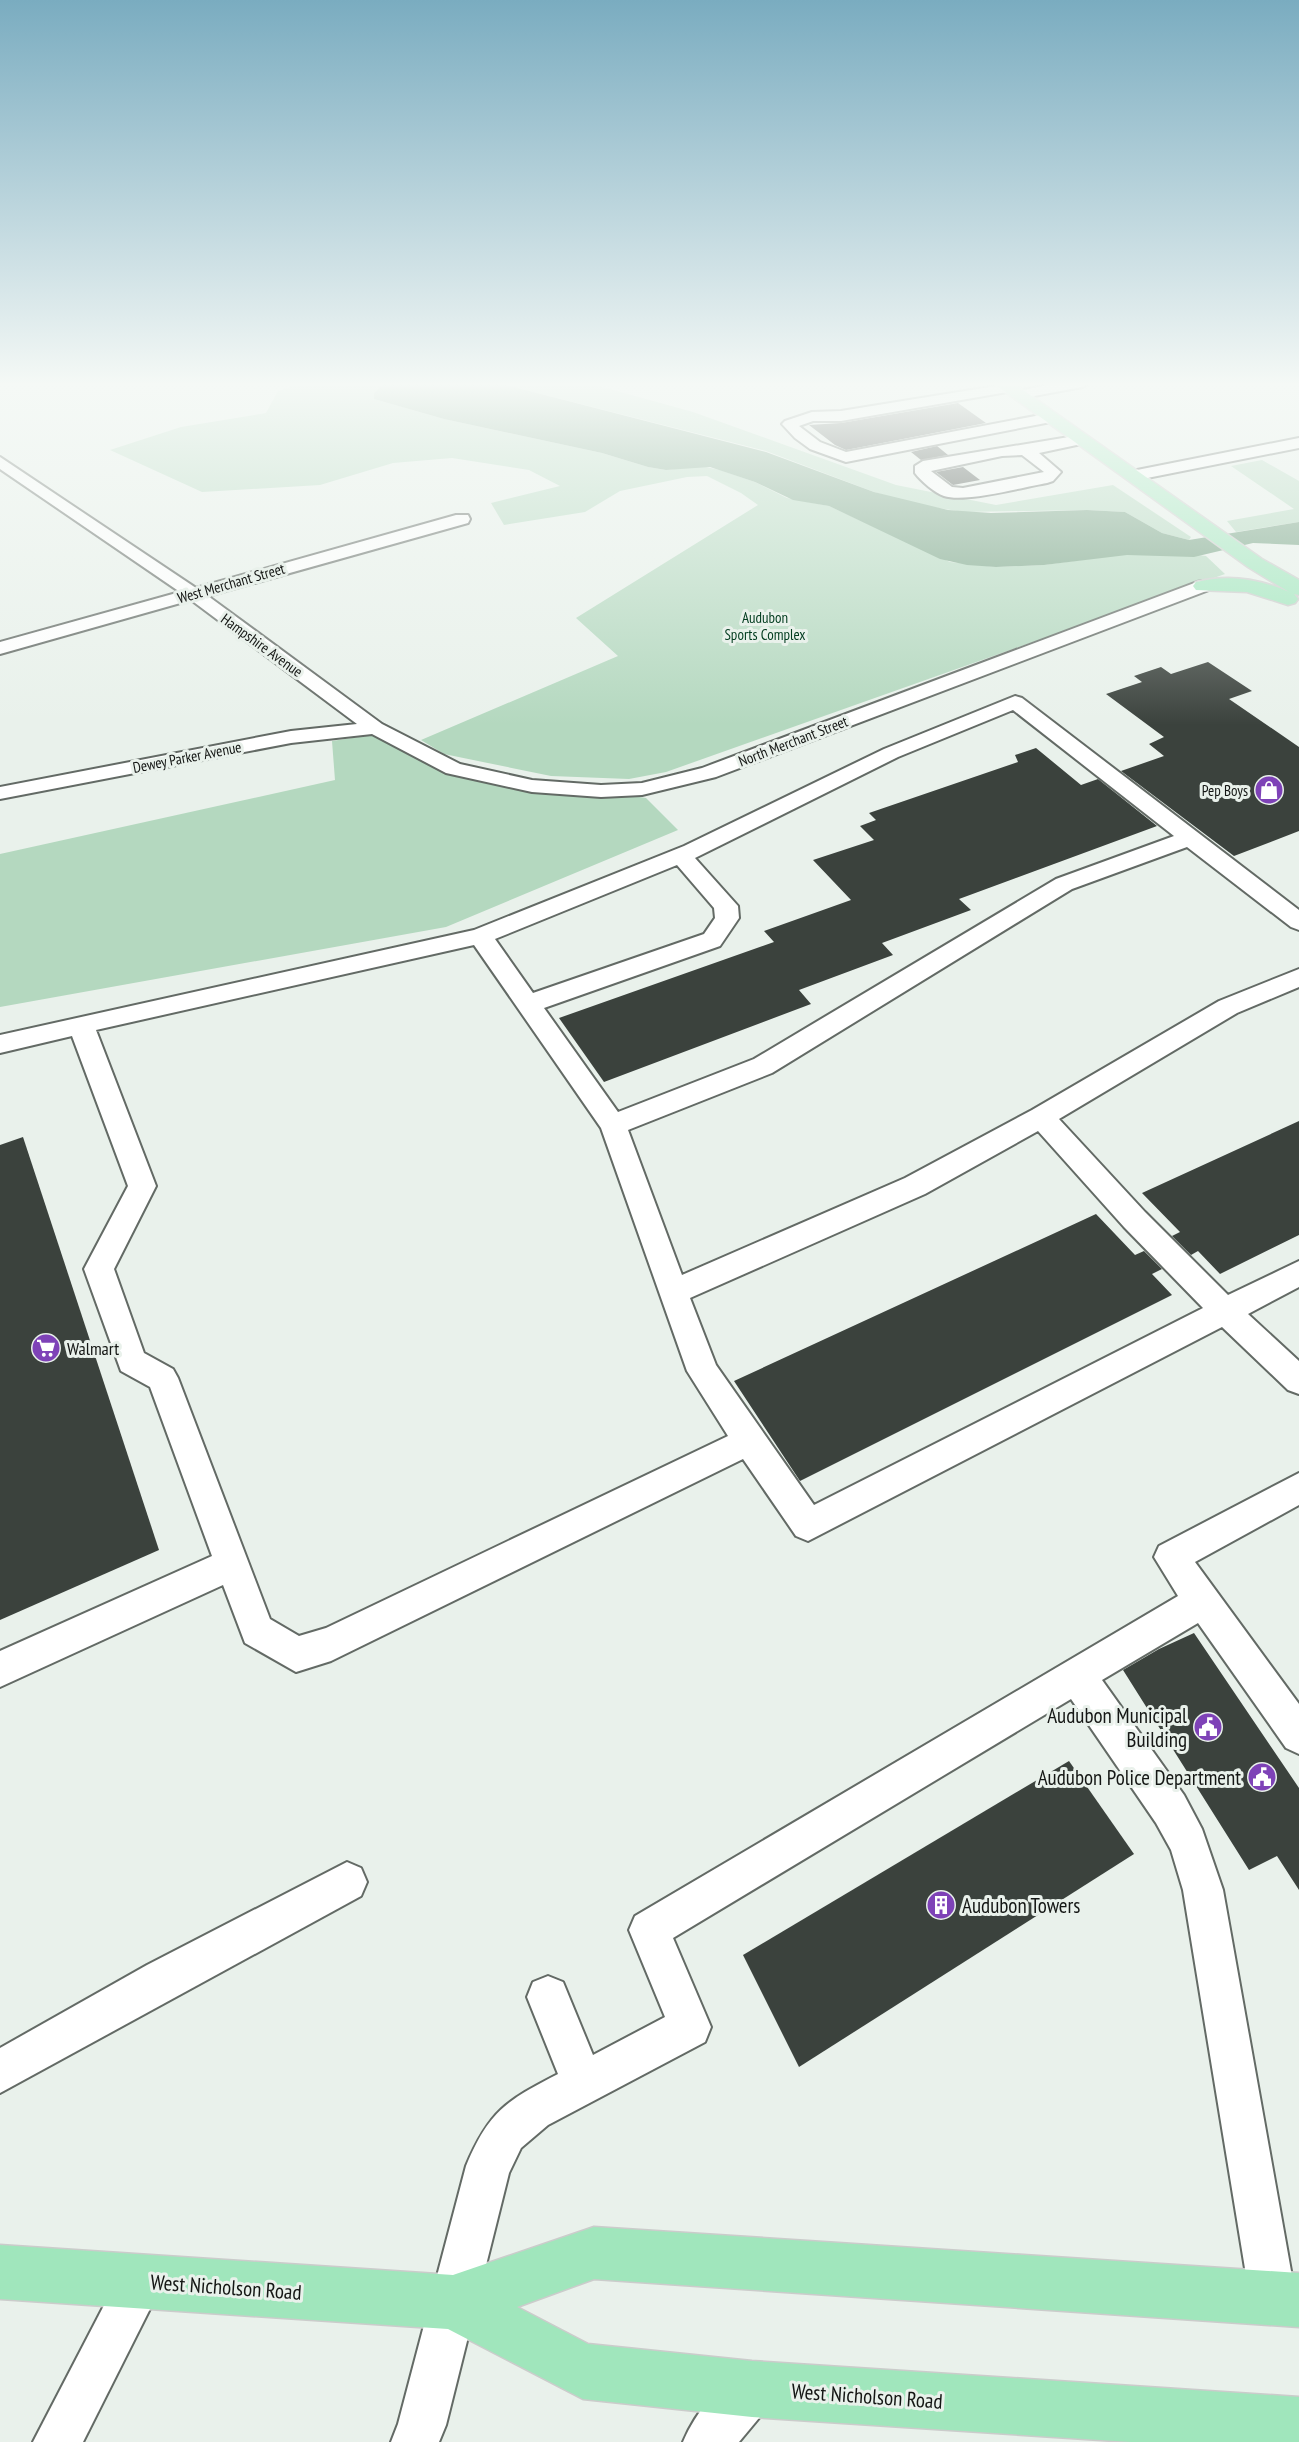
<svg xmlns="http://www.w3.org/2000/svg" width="1299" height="2442" font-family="'PT Sans Narrow',sans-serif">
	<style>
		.green { fill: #b4d8bf }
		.water { fill: #75a183 }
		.building { fill: #3b423d }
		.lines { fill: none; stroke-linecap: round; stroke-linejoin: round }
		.minor-casing { stroke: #636a65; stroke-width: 4 }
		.major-casing { stroke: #cbcccb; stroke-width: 3 }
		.minor { fill: #fff; fill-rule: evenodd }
		.major { fill: #a0e6bc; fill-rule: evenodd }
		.labels { text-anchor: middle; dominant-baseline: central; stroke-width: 6; stroke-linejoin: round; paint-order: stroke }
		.far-street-label { font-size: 15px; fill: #141614; stroke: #e9f1eb }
		.far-park-label { font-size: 15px; fill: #023c1f; stroke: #e9f1eb }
		.far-poi-label { font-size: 15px; fill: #141614; stroke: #e9f1eb; text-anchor: end }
		.poi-label { font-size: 18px; fill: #141614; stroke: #e9f1eb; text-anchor: start }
		.near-poi-label { font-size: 21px; fill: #141614; stroke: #e9f1eb; text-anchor: end }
		.near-street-label { font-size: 21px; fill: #141614; stroke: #e9f1eb }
	</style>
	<rect width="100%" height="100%" fill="#e9f1eb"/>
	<g class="green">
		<path d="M302,383H385L374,393V399L444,419L602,453L648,467L666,470L701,466L720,470L755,482L787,498L829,506L950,562L996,567L1044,565L1118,555H1198L1206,556L1225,574L666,772L629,779L551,776L444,754L421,740L618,656L576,618L758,505L741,493L707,476L687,477L620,491L585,512L504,525L491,503L560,486L529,470L452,458L393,463L320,485L202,492L110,450L181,427L266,413L278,391Z"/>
		<path d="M498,383H588L693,412L896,485L996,505L1113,485L1191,537L1189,540L1162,533L1125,512L1087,510L964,512L919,505L874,492L766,451Z"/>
		<path d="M1262,460L1299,481V522L1236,532L1227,521L1294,509L1231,466Z"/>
		<path d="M385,733L453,769L646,798L678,830L446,927L0,1007V854L335,780L332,741Z"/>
	</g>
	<path class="water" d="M385,383H498L766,452L874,492L948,510L991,513L1087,510L1125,512L1162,533L1189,540L1299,522V545L1253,543L1194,557L1127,555L1044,565L996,567L967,565L940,559L829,506L793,500L755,482L710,467L666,470L648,467L602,453L444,419L374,399V393Z"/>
	<g class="building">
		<path d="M958,403L986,423L846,450L835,445L809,425L841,423Z"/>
		<path d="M937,446L948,455L921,460L911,452Z"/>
		<path d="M963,467L980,480L953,485L936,472Z"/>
		<path d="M1208,662L1252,691L1229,699L1299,747V831L1234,856L1121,771L1164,756L1149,744L1164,737L1106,694L1142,682L1134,676L1161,667L1171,674Z"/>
		<path d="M1036,748L1081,785L1098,779L1157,826L959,899L971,910L882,943L893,955L799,990L811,1004L604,1082L559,1018L774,942L764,931L851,900L813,860L874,840L860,826L876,820L869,813L1018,762L1015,755Z"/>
		<path d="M1299,1121V1235L1220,1274L1198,1251L1191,1255L1172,1236L1180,1232L1142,1193Z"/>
		<path d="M23,1137L159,1550L0,1620V1145Z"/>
		<path d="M1096,1214L1135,1255L1144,1251L1162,1269L1152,1274L1172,1295L800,1481L734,1381Z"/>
		<path d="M1194,1633L1299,1788V1890L1277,1856L1249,1870L1123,1670L1159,1649Z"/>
		<path d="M1069,1761L1134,1854L799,2067L743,1955Z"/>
	</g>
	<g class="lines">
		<g class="minor-casing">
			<g id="minor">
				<path d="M1057,383H1089L1082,387L1018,399L1011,395L1013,392Z"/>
				<path d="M1008,384L1013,385L1015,388L1013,391L841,421H813L799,426L820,442L846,452L1051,413L1059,418L1056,421L846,462L810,449L795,438L782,424L785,421L812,412L841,411Z"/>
				<path d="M1081,435L1086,437L1089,440L1086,443L1039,453L1061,472L1053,481L1047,483C1023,487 965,503 944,496C935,493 921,481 915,473V466L923,461ZM1022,455L1044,472L963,488L952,487L931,471L1002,456Z"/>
				<path d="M1299,438V448L1132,481L1124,476L1132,471Z"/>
				<path d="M0,457L196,588L456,515H468L470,519L468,523L208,596L382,724L460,764L532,780L601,785L642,783L702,768L1197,582L1203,581L1212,586L1209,590L716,777L642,795L601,797L532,792L446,773L372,734L291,743L0,799V787L291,731L357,724L191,600L0,654V642L180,592L0,469Z"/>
				<path d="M1015,696L1022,698L1299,910V930L1291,927L1187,847L1072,889L772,1073L628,1130L682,1275L905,1178L1032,1110L1219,1001L1299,969V987L1237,1013L1059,1119L1145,1212L1228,1295L1299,1261V1287L1248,1314L1299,1361V1394L1288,1390L1222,1327L808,1541L796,1536L743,1459L331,1661L296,1672L245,1643L223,1585L0,1687V1651L212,1556L150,1387L121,1371L84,1269L128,1186L72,1036L0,1053V1035L474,930L684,846L884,749ZM1013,710L1174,836L1056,879L754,1059L618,1112L544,1008L720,946L739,918L738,906L695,858L898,757ZM677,865L714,908L715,918L704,934L533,993L495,939ZM474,945L601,1128L687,1371L728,1436L326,1628L299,1636L270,1619L178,1378L173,1369L144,1353L114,1269L156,1186L96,1030ZM1038,1131L1124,1227L1203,1308L814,1505L716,1365L690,1298L925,1194Z"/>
				<path d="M1299,1473V1505L1195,1562L1299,1704V1754L1286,1748L1198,1623L1102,1680L1184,1795L1202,1829L1223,1890L1296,2299L1289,2315L1273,2322L1257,2315L1250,2299L1183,1890L1171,1850L1156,1823L1071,1699L673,1938L711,2027L705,2042L548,2125L521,2148L509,2173L446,2425L439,2442H391L398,2424L466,2166C489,2111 506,2101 558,2074L527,1997L533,1982L548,1976L563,1982L593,2055L665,2017L629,1930L635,1916L1178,1596L1154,1557L1159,1546Z"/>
				<path d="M347,1862L361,1868L367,1882L361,1896L0,2093V2048L147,1965Z"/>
				<path d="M141,2258L157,2265L164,2281L83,2442H33L125,2265Z"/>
				<path d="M752,2365L769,2372L776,2389L769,2406L739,2442H683C695,2413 723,2377 752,2365Z"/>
			</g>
		</g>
		<g class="major-casing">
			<g id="major">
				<path d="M993,383H1013L1262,559L1299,580V595L1294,594L1298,599L1295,603L1288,605L1247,592L1196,590L1193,586L1196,582C1227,574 1260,579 1289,592L1248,567Z"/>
				<path d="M594,2227L1299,2273V2327L594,2279L517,2307L588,2344L752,2361L1299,2397V2442H1131L752,2417L583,2399L448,2329L0,2299V2245L453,2275Z"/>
			</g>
		</g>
		<use href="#minor" class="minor"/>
		<use href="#major" class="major"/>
	</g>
	<linearGradient id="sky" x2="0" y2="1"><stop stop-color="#7aacc0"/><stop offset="0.53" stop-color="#f5f9f6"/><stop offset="1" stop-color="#f5f9f6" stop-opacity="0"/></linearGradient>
	<rect width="1299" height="725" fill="url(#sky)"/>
	<defs>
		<g id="shop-disc" transform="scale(1.5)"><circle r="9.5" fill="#7e42b7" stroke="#e9f1eb"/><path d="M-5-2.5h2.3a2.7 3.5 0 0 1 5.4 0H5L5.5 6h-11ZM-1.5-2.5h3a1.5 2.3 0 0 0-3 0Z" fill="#fff"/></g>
		<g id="supermarket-disc" transform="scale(1.5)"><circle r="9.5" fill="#7e42b7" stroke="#e9f1eb"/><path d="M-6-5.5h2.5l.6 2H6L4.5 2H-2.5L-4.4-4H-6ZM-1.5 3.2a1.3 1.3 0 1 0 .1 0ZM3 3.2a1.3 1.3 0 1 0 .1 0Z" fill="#fff"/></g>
		<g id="civic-disc" transform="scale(1.5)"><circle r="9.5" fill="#7e42b7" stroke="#e9f1eb"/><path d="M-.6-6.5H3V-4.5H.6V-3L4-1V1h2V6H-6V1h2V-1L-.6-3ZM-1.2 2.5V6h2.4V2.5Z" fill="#fff"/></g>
		<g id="building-disc" transform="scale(1.5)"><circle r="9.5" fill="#7e42b7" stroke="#e9f1eb"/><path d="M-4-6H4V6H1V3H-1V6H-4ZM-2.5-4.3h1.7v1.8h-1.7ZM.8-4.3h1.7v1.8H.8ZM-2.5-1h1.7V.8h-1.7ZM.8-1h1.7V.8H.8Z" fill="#fff"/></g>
	</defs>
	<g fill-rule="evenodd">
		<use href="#shop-disc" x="1269" y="790"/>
		<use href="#supermarket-disc" x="46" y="1348"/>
		<use href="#civic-disc" x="1208" y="1727"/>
		<use href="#civic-disc" x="1262" y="1777"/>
		<use href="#building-disc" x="941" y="1905"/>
	</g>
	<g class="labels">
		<g class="far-street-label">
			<text transform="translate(231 583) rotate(-16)">West Merchant Street</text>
			<text transform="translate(262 645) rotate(36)">Hampshire Avenue</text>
			<text transform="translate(793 741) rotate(-21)">North Merchant Street</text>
			<text transform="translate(187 757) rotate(-11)">Dewey Parker Avenue</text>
		</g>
		<g class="far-park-label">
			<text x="765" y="617">Audubon<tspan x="765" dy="17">Sports Complex</tspan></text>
		</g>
		<g class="far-poi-label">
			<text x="1248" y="790">Pep Boys</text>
		</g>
		<g class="poi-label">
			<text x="67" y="1348">Walmart</text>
		</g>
		<g class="near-poi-label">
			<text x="1187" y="1715">Audubon Municipal<tspan x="1187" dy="24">Building</tspan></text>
			<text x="1241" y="1777">Audubon Police Department</text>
			<text x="962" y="1905" text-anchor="start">Audubon Towers</text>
		</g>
		<g class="near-street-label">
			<text transform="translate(226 2287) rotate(4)">West Nicholson Road</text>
			<text transform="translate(867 2396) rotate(4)">West Nicholson Road</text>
		</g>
	</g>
</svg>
